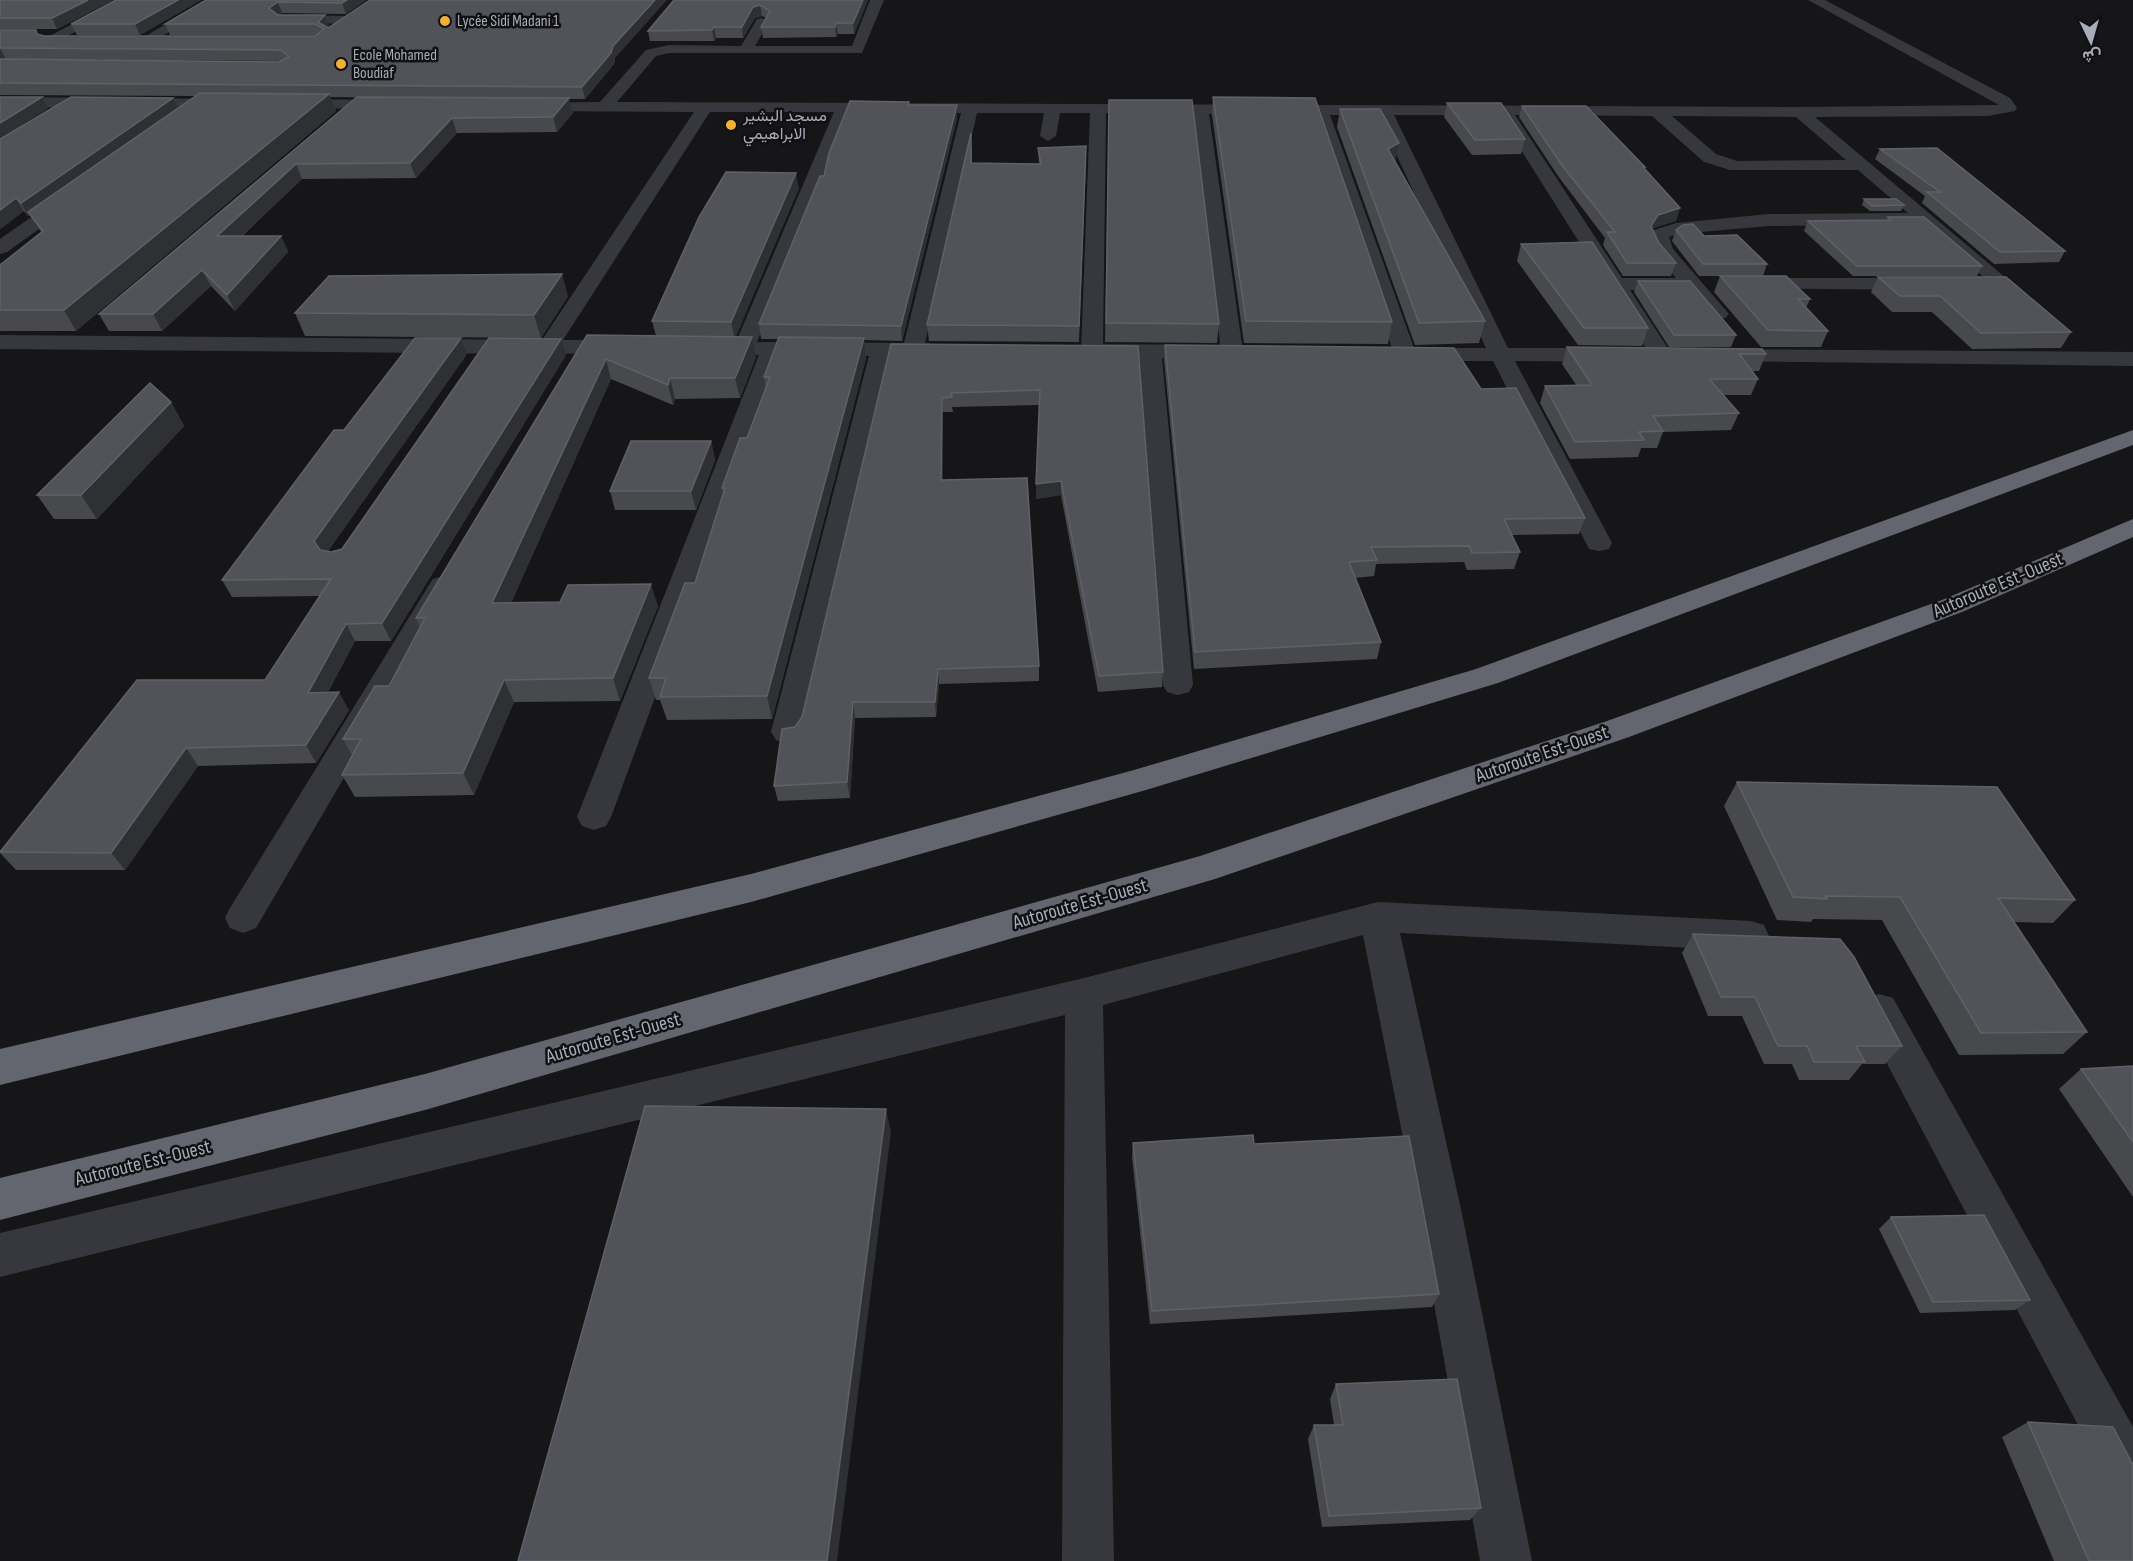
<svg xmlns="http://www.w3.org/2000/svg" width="2133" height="1561" font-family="'Sofia Sans Condensed',Vazirmatn,sans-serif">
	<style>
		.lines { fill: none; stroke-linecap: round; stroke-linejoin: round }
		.minor { fill: #37383d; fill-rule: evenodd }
		.motorway { fill: #63666e; fill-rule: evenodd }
		.wall { fill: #47494d; fill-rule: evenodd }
		.shaded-wall { fill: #2f3033 }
		.building { fill: #525359; stroke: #5f6168; stroke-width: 1.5 }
		.poi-dot { fill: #f2b134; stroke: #111113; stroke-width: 2 }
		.labels { text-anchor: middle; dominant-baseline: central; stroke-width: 5; stroke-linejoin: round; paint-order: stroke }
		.far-poi-label { font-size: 16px; fill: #a8adb8; stroke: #111113; text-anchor: start }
		.street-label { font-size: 20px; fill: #a8adb8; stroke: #111113 }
	</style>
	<rect width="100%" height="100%" fill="#161618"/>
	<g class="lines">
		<g class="minor">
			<path d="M118,0H135L0,72V62Z"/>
			<path d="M207,0H223L117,63L112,64L105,60Z"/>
			<path d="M870,0H884L862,53H669L656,56L617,102L1800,107L1999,105L1808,0H1825L2010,98L2017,108L2015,111L1988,116L1815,117L2038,305L2035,309H2021L1921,224L1769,226L1678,234L1669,237L1673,249L1729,314L1725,318H1711L1686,289L1630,290L1673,356L1670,361H1654L1499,115H1394L1508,348H1609L1617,350L1620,355L1617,360L1609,362L1515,361L1612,543L1609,549L1599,551L1589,549L1586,543L1493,361H1405L1397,359L1394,354L1314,114H1209L1243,352L1240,357H1224L1221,352L1218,357L1210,359L1162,358L1193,685L1189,692L1178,695L1167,692L1163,685L1139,358L1084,356L1081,351L1090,113H1060L1056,136L1048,141L1040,136L1044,113H977L925,343L942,345L945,350L942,355L891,356L803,732L798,740L787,743L776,740L771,732L869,356L781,355L611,817L606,826L594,830L582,826L577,817L759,355H710L702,353L699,348L702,343L736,342L834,112H710L563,340H625L633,342L636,347L633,352L548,354L0,349V335L542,340L694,112L527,111L521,109L519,106L521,103L600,102L646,50L669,45L741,46L757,19L762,18L769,22L755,46H852ZM850,112L961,113L904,343L757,342ZM1106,113L1193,114L1221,352L1218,347L1210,345L1103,344ZM1330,115H1378L1486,348H1414ZM1515,115L1652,116L1704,162L1730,170H1858L1908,213L1769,214L1676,223L1654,230L1649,240L1657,255L1676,278H1622ZM1672,116L1796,117L1846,160L1737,161L1716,154Z"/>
			<path d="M282,15L350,16L357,20L350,24L277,22V16Z"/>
			<path d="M0,97L229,99L237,104L229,109L0,107Z"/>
			<path d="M290,99L391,100L399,105L391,110L284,107L282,104Z"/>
			<path d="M72,192L78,193L81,197L78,201L7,252L0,254V239L66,193Z"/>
			<path d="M1749,278H1920L1927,280L1930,284L1927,288L1920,290L1742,288L1739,284L1742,280Z"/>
			<path d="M1721,349L2133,352V366L1713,361L1710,356L1713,351Z"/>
			<path d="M443,576L453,579L457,585L256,928L243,933L230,928L225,918L230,908L429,585L433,579Z"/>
			<path d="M1378,902L1751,921L1764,925L1769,936L1764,947L1751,951L1400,933L1462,1214L1532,1561H1480L1418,1214L1363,935L1103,1005L1114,1561H1062L1065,1015L0,1277V1233L1084,978Z"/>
			<path d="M1879,994L1893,998L2133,1427V1502L2115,1495L1865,1022L1860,1010L1865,998Z"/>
		</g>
		<g class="motorway">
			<path d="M2133,430V445L1498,683L1146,790L751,902L0,1085V1049L751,874L1134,770L1476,669Z"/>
			<path d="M2133,519V537L1962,612L1629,737L1215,879L425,1110L0,1220V1178L425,1074L1200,856L1607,721L1942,600Z"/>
		</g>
	</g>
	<g class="wall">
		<path d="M0,0H113L57,29H0Z"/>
		<path d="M116,0H201L140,35H77L71,24Z"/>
		<path d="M206,0H366L346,14L282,13L279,15H325L329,26L327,28L615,58L614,64L585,99H569L573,113L557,132L457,133L416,178L302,179L242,236H281L288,252L235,311L211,286L162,331H109L99,314L357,97L417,98L330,97L336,111L76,331H0V265L41,232L30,215L28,216L24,211L0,229V139L178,108L195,96L0,95V30L38,34L44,36H315L317,35H170L165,24ZM6,59L281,61L279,62Z"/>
		<path d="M674,0H868L854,34H838L836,37L763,38L761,27L766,18L762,16L755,18L743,38H716L714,41H650L648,31Z"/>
		<path d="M1213,97L1392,322L1388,344L1244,343L1212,115Z"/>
		<path d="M1109,100L1219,324L1217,343L1105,342Z"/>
		<path d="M909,102V105H957V118L902,341L864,340L866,358L772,719L667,720L660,700H656L649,678L695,583L723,494L722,488L747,438L766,388L764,377L778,339H761L759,324L824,176Z"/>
		<path d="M1447,103L1525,139L1521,154L1472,155L1444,117Z"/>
		<path d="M1522,106L1645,167L1644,168L1680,208L1676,221L1653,228V229L1659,243L1676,263L1671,276H1623L1603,245L1605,238L1558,176L1519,117Z"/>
		<path d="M1340,109L1395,162L1485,321L1479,343L1415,345L1337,127Z"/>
		<path d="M972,146V163L1039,164L1038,148L1086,160L1079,342L929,341L927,325Z"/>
		<path d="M1880,149L2065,251L2059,262L1994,264L1922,203L1925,196L1875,159Z"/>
		<path d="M799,188L735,337L756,357L740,398L675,399L673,405L611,379L511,603L658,606L620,701L514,702L474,795L355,797L342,775L352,755L343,739L389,686L420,627L416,618L587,335L656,336L652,321Z"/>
		<path d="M1864,199L1904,205L1901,211H1870L1862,205Z"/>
		<path d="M1888,217L1982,266L1977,276H1853L1804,231L1808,221L1887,220Z"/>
		<path d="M1676,230L1704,236L1767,264L1763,276H1699L1672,241Z"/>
		<path d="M1521,244L1648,328L1642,346L1578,345L1517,261Z"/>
		<path d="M1720,276L1810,299L1806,308L1828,331L1821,347H1761L1714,292Z"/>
		<path d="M1878,277L2071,332L2061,348L1972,349L1932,312H1892L1871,292Z"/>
		<path d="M1638,281L1736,335L1731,347H1669L1634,292Z"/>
		<path d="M568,296L541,338L305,336L295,313Z"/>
		<path d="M891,344L1138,346L1163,672L1162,687L1098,692L1061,495L1036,499L1039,405L952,407L953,412H943V480L1039,666V681L939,684L936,717L855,718L850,798L778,801L774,786L795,727L802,717Z"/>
		<path d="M1165,345L1585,518L1579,534L1512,535L1520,552L1514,569L1467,570L1464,562L1376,564L1374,576L1355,578L1381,642L1377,659L1194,669L1164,360Z"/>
		<path d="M1567,347L1766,354L1759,371H1752L1758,379L1751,395H1724L1739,413L1731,430L1663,432L1657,448H1641L1638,457L1570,459L1540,403L1545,386H1577L1562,364Z"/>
		<path d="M467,354L328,551L331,552L342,549L566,355L391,641H355L328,692L349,710L316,763L198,766L125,870H16L0,853V851L265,680L319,596L232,597L222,580L344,430Z"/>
		<path d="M171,402L184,426L97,519H54L37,495Z"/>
		<path d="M711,441L715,460L696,510H615L610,491Z"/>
		<path d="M1737,782L2075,900L2053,923L2014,922L2087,1032L2063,1054L1959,1055L1882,920L1813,919L1811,922L1777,920L1724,806Z"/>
		<path d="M1693,934L1902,1046L1885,1064H1862L1849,1080H1799L1792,1064H1764L1742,1016H1708L1682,953Z"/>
		<path d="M2133,1066V1197L2059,1089L2081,1069Z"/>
		<path d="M1133,1143L1254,1144L1439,1294L1432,1307L1150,1324L1132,1157Z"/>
		<path d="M1891,1217L2030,1300L2015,1310L1920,1313L1879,1229Z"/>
		<path d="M1336,1384L1481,1508L1470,1520L1322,1527L1308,1439L1314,1425H1334L1330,1399Z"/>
		<path d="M2028,1422L2133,1561H2054L2002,1437Z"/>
	</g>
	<g class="shaded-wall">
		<path d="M88,0H113L57,29L52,18Z"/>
		<path d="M178,0H201L140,35L135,24Z"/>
		<path d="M347,0H366L346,14L342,3Z"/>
		<path d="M655,0H667L615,58L614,64L585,99L582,87L613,46Z"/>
		<path d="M863,0H868L854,34L853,23Z"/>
		<path d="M278,2L282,13L273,18L269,8Z"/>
		<path d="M760,5L762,16L755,18L743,38L742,27L753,7Z"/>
		<path d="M325,15L329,26L324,31L318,22Z"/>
		<path d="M836,23L838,34L836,37L835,27Z"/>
		<path d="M714,27L716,38L714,41L712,30Z"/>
		<path d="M0,48L6,59L0,60Z"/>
		<path d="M329,94L336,111L76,331L64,310Z"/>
		<path d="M42,97L48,109L0,139V123Z"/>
		<path d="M173,98L179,110L28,212L30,215L28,216L21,203Z"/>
		<path d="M569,98L573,113L557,132L553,117Z"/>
		<path d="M957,105V118L902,341L901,326Z"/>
		<path d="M452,118L457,133L416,178L410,163Z"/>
		<path d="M1399,143L1395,162L1388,149Z"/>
		<path d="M296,164L302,179L224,252L217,236Z"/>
		<path d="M796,173L799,188L735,339L731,322Z"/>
		<path d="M16,198L24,211L0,229V210Z"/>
		<path d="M1680,208L1676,221L1653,228L1647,239L1651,226L1658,215Z"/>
		<path d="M281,236L288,252L235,311L227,295Z"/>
		<path d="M202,270L211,286L162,331L153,314Z"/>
		<path d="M562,274L568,296L541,338L534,315Z"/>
		<path d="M752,337L756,357L740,398L735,378Z"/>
		<path d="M461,338L467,354L323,558L314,541Z"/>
		<path d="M864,338L866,358L772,719L767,696Z"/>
		<path d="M561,339L566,355L391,641L382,623Z"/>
		<path d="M606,359L611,379L501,625L492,603Z"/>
		<path d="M670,378L675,399L673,405L668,385Z"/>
		<path d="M942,398L943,412V495L941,480Z"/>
		<path d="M171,402L184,426L97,519L81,495Z"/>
		<path d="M711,441L715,460L696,510L691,491Z"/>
		<path d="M1061,481V495L1036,499V484Z"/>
		<path d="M651,584L658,606L620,701L613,678Z"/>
		<path d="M346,624L355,641L318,710L308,693Z"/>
		<path d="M938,669L939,684L936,717L935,702Z"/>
		<path d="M504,680L514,702L474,795L463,773Z"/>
		<path d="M339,692L349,710L316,763L306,745Z"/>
		<path d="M853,702L855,718L850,798L847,782Z"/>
		<path d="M186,748L198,766L125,870L111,853Z"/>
		<path d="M886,1109L891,1132L837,1561H827Z"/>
	</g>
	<g class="building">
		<path d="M0,0H88L52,18H0Z"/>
		<path d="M116,0H178L135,24H71Z"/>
		<path d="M206,0H347L342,3L278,2L269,8L278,15H325L318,22L328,28L370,0H655L613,46L611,53L582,87L0,83V59L279,62L289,57L281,50L0,48V30H36L37,34L44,36H315L324,29L315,24H165Z"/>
		<path d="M674,0H863L853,23H836L835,27H761L770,11L760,5L753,7L742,27H714L712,30L648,31Z"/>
		<path d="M200,93L329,94L64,310H0V265L43,231L28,212Z"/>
		<path d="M0,97H42L0,123Z"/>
		<path d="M71,97L173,98L21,203L16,198L0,210V139Z"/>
		<path d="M357,97L569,98L553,117L452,118L410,163L296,164L217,236H281L227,295L202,270L153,314H99Z"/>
		<path d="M1213,97L1315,98L1392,322L1246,321Z"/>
		<path d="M1109,100H1192L1219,324L1106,323Z"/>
		<path d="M850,101L909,102L908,105H957L901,326L759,324L820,176H824L829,153Z"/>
		<path d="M1447,103H1501L1525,139L1475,140Z"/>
		<path d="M1522,106H1586L1645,167H1643L1680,208L1658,215L1651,226L1659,243L1676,263H1627L1607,232H1615L1561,164Z"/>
		<path d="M1340,109H1380L1399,143L1388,149L1485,321L1419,323Z"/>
		<path d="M971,133V163L1041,164L1038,148L1086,146L1079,326L927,325Z"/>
		<path d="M1937,148L2065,251L2000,252L1927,192H1940L1880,149Z"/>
		<path d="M726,172L796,173L731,322L652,321L699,217Z"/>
		<path d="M1864,199H1896L1904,205L1872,206Z"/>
		<path d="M1888,217H1924L1982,266H1857L1808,221L1891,220Z"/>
		<path d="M1693,224L1704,236L1737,235L1767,264H1703L1676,230L1683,225Z"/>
		<path d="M1592,242L1648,328H1584L1521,244Z"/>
		<path d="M562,274L534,315L295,313L329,276Z"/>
		<path d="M1720,276H1786L1810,299H1798L1828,331L1768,330Z"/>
		<path d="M1878,277H2006L2071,332L1981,333L1940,296H1900Z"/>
		<path d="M1638,281H1690L1736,335H1674Z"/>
		<path d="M587,335L752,337L735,378H670L668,385L606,359L492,603L560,602L568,585L651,584L613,678L504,680L463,773L342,775L361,739H343L375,686H389L425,618H416Z"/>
		<path d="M779,337L864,338L767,696L660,697L666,678H649L685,583H695L725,488H722L740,438H747L770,377H764Z"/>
		<path d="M415,338H461L314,541L320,550L331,552L342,549L489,338L561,339L382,623L346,624L308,693L339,692L306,745L186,748L111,853L0,852L137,680H265L331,579L222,580L334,430H344Z"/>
		<path d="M891,344L1138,346L1163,672L1099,676L1061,481L1036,484L1040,390L951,393L952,397L942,398L941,480L1027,478L1039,666L938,669L935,702H853L847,782L774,786L782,729L795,727L802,717Z"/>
		<path d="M1165,345L1454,348L1481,389L1516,388L1585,518L1504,519L1520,552L1472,553L1469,546L1371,547L1377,560L1349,562L1381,642L1195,652Z"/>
		<path d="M1567,347L1762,349L1766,354H1739L1758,379H1709L1739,413L1653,416L1663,431L1639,432L1644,440L1575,442L1545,386L1592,385Z"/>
		<path d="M150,383L171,402L81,495H37Z"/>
		<path d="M631,441H711L691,491H610Z"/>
		<path d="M1737,782L1997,787L2075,900L1998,898L2087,1032L1981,1033L1900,897L1825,896L1827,899L1793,897Z"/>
		<path d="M1693,934L1840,939L1854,957L1902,1046H1856L1865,1062H1814L1807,1046H1778L1755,997H1721Z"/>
		<path d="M2133,1066V1142L2081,1069Z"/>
		<path d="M645,1106L886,1109L827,1561H518Z"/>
		<path d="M1253,1135L1254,1144L1409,1136L1439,1294L1152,1311L1133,1143Z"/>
		<path d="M1984,1215L2030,1300L1933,1302L1891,1217Z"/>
		<path d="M1457,1379L1481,1508L1329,1516L1314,1425H1343L1336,1384Z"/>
		<path d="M2028,1422L2113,1427L2133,1465V1561H2089Z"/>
	</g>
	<g class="poi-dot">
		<circle cx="445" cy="21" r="6"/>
		<circle cx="341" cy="64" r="6"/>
		<circle cx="731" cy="125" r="6"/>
	</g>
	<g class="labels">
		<g class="far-poi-label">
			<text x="457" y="21">Lycée Sidi Madani 1</text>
			<text x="353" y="55">Ecole Mohamed<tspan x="353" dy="18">Boudiaf</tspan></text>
			<text x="743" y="116">مسجد البشير<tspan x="743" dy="18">الابراهيمي</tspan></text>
		</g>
		<g class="street-label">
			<text transform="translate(1998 585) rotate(-23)">Autoroute Est-Ouest</text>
			<text transform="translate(1542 754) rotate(-19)">Autoroute Est-Ouest</text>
			<text transform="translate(1080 904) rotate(-16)">Autoroute Est-Ouest</text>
			<text transform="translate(613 1038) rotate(-16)">Autoroute Est-Ouest</text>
			<text transform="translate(143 1163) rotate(-14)">Autoroute Est-Ouest</text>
		</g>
	</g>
	<g transform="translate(2091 42) rotate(175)" stroke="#111113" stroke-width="4.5" paint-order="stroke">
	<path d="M0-4.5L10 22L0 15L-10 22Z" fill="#a8adb8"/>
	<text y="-9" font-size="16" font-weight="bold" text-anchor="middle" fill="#a8adb8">ش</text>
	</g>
</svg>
